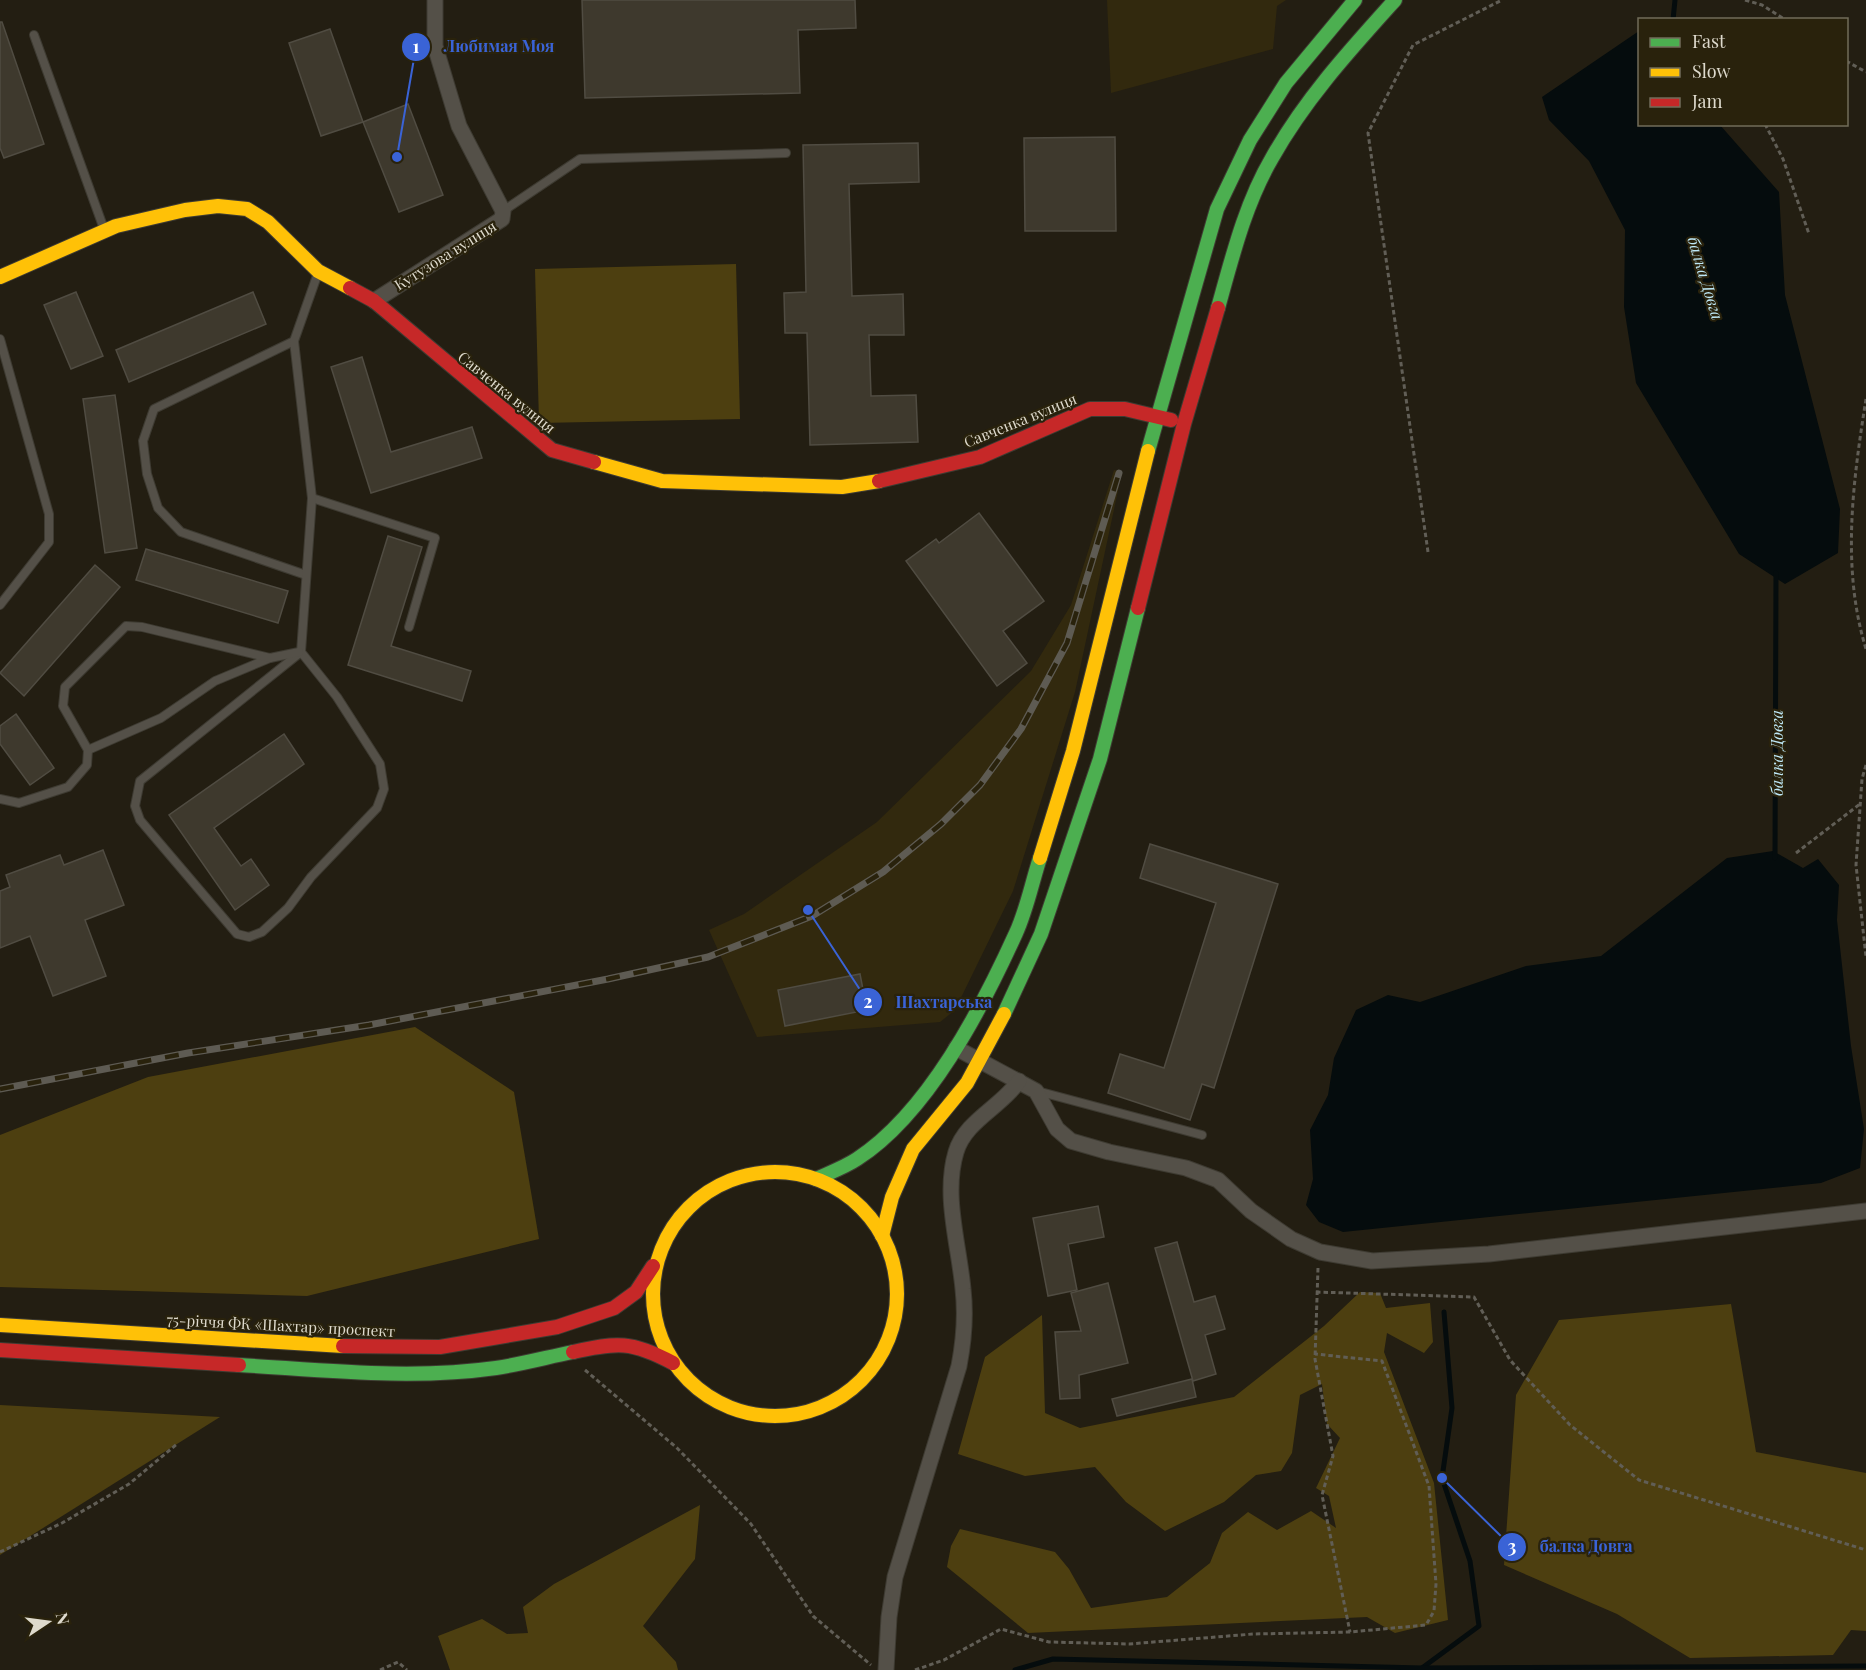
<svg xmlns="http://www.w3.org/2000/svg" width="1866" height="1670" font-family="'Playfair Display',serif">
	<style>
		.built { fill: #32290e }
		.green { fill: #4d3f10 }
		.water { fill: #050c0d }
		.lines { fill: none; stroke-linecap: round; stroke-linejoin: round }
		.stream { stroke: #050c0d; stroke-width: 5 }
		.building { fill: #3e392d; stroke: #504c42; stroke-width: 1.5 }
		.lane-casing { stroke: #3e3b32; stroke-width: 10 }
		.street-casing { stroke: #3e3b32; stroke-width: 17 }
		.fast-casing { stroke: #3e3b32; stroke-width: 16 }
		.slow-casing { stroke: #3e3b32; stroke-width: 16 }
		.jam-casing { stroke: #3e3b32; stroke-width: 16 }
		.path { stroke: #615e56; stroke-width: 3; stroke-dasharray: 4.5 3; stroke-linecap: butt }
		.lane { stroke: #545048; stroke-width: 8 }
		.street { stroke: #545048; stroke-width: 15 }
		.fast { stroke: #4caf50; stroke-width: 14 }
		.slow { stroke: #ffc107; stroke-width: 14 }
		.jam { stroke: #c62828; stroke-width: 14 }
		.rail-casing { stroke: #5e5b53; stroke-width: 7 }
		.rail { stroke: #29220c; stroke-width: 4.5; stroke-dasharray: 14; stroke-linecap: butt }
		.labels { text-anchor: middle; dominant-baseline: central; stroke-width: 4.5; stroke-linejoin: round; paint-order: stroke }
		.street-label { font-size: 15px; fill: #dedacd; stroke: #29220c }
		.water-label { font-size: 16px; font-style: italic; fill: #bee8f7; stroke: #29220c }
		.leader { fill: none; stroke: #3a63d6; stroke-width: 2 }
		.callout-dot { fill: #3a63d6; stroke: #29220c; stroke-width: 2 }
		.mark-label { font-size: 18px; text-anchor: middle; font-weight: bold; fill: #fff }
		.callout-label { font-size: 16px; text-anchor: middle; font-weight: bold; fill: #3a63d6; stroke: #29220c; stroke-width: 4.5; stroke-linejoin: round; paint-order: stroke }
	</style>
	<rect width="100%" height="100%" fill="#231e12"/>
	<g class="built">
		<path d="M1107,0H1286L1277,6L1273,49L1111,93Z"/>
		<path d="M1114,470L1122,472L1075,692L1013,891L955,1010L940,1022L757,1037L709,930L744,914L877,822L1031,671L1071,605Z"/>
	</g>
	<g class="green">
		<path d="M736,264L740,419L539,423L535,269Z"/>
		<path d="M415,1027L514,1092L539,1239L307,1296L0,1287V1135L148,1077Z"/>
		<path d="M1360,1292L1380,1293L1386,1308L1430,1303L1433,1342L1424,1353L1387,1333L1384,1352L1434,1483L1448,1620L1395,1633L1367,1617L1028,1633L947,1567L951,1546L960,1529L1055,1552L1069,1569L1091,1608L1167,1597L1210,1563L1222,1533L1248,1512L1277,1530L1311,1511L1336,1528L1329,1496L1316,1488L1340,1438L1327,1424L1322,1384L1300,1395L1292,1453L1281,1471L1256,1475L1224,1502L1165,1531L1126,1502L1095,1467L1025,1476L958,1454L985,1357L1042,1315L1045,1413L1080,1428L1234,1397L1324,1326Z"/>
		<path d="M1731,1304L1756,1452L1866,1473V1631L1851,1630L1833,1655L1690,1658L1617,1614L1504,1565L1516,1395L1559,1320Z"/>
		<path d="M0,1405L220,1417L0,1555Z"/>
		<path d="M700,1505L695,1559L643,1626L676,1662L678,1670H450L438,1636L482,1619L507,1634L528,1633L523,1607L554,1584Z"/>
	</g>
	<g class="water">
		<path d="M1639,31L1640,124L1720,125L1779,192L1785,295L1840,509L1838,553L1785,584L1739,554L1636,383L1624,307L1625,230L1589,161L1549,120L1542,97Z"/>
		<path d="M1773,851L1803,868L1818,859L1839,885L1837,920L1851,1046L1864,1129L1860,1168L1821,1183L1343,1232L1319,1222L1306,1205L1313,1179L1310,1130L1328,1095L1334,1058L1356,1010L1388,995L1420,1002L1526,966L1601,956L1727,858Z"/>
	</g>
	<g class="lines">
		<g class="stream">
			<path d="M1673,20L1675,0"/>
			<path d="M1775,858L1776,573"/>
			<path d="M1422,1668L1479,1626L1470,1561L1442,1478L1452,1408L1444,1312"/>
			<path d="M1015,1670L1053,1659L1422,1668L1866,1666"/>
		</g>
	</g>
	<g class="building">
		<path d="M582,0H855L856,28L798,30L800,93L585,98Z"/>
		<path d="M0,22H2L44,144L4,158L0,148Z"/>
		<path d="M330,29L363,122L321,136L289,43Z"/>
		<path d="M408,104L443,195L399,212L363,122Z"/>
		<path d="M1115,137L1116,231H1025L1024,138Z"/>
		<path d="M918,143L919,182L849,184L852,296L903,294L904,335H869L871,396L916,395L918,442L810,445L807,333H785L784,293L806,292L803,145Z"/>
		<path d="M76,292L103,356L71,369L44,305Z"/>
		<path d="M253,292L266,324L129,382L116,350Z"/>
		<path d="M362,357L391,452L472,427L482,458L371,493L331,367Z"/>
		<path d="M115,395L137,548L105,553L83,399Z"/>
		<path d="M979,513L1044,601L1003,631L1027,663L997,686L906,561L936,539L939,543Z"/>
		<path d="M388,536L422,547L391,646L471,671L462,701L348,665Z"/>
		<path d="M146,549L288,591L278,623L136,580Z"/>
		<path d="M95,565L120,587L24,696L0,673Z"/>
		<path d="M16,714L54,768L30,785L0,744V726Z"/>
		<path d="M284,734L304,764L214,828L241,866L251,859L269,885L235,910L169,815Z"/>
		<path d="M1150,844L1278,884L1214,1088L1202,1084L1190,1120L1108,1093L1120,1054L1164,1068L1216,903L1140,878Z"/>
		<path d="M103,850L124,905L85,920L106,976L53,996L30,936L0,948V891L10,887L6,875L60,855L64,865Z"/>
		<path d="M860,974L867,1010L785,1026L778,990Z"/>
		<path d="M1098,1206L1104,1237L1068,1244L1077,1290L1048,1296L1033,1218Z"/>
		<path d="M1177,1242L1194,1302L1215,1296L1225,1329L1205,1335L1216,1374L1193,1381L1155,1248Z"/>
		<path d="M1108,1283L1128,1363L1079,1375L1080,1398L1060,1399L1055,1332L1081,1331L1071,1293Z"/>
		<path d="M1192,1379L1196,1397L1117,1416L1112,1399Z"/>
	</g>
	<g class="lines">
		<g class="lane-casing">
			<g id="lane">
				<path d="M34,35L104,229"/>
				<path d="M503,211L580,159L786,153"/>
				<path d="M0,339L49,514V542L0,605"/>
				<path d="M294,341L154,409L143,441L147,474L158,508L181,532L306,575"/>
				<path d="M312,498L435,538L409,627"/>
				<path d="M301,652L140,781L135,806L140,820L237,934L249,937L262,932L288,908L311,877L377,808L384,789L380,764L337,697L301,652L312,498L294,341L318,273"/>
				<path d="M88,750L161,718L215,681L270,658"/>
				<path d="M0,799L19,803L68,787L87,765L88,750L63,706L65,687L126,626L142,627L270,658L299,652"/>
				<path d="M1037,1091L1202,1135"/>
			</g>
		</g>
		<g class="street-casing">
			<g id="street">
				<path d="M374,301L502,219L503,211L459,126L435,46V0"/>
				<path d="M956,1048L1036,1091L1057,1129L1071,1141L1109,1152L1186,1168L1218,1180L1251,1211L1291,1239L1320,1252L1372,1261L1489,1254L1866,1211"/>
				<path d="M886,1670L889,1617L895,1577L959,1366C964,1340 966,1315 963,1289C959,1245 943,1195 956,1152C965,1121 1001,1107 1019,1081"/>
			</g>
		</g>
		<g class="fast-casing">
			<g id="fast">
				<path d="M1218,308C1232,258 1245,204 1272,158C1305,99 1350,50 1395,0"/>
				<path d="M1148,451L1217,209L1250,140L1286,83L1355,0"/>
				<path d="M1004,1014L1041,934L1100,759L1138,608"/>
				<path d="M816,1179C829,1173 845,1167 857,1159C928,1113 982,1008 1016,933C1027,909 1032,882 1040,858"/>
				<path d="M239,1365C324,1370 411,1380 496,1368C522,1364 548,1357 573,1352"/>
			</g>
		</g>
		<g class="slow-casing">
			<g id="slow">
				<path d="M0,277L116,226L185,210L218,206L247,209L268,222L318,271L350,288"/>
				<path d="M594,462L662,481L842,487L879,481"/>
				<path d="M1040,858L1073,751L1148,451"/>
				<circle cx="775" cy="1294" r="122"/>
				<path d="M882,1236L892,1197L913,1149L967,1083L1004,1014"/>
				<path d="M0,1325L343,1346"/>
			</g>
		</g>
		<g class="jam-casing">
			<g id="jam">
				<path d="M350,288L374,301L552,450L594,462"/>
				<path d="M879,481L980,457L1090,409H1125L1171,420"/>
				<path d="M1138,608L1184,424L1218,308"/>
				<path d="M343,1346L440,1347L557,1327L614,1308L636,1292L653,1266"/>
				<path d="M0,1350L239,1365"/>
				<path d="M573,1352C617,1342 632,1341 673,1363"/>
			</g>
		</g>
		<g class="path">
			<path d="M1745,0L1762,5L1784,19"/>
			<path d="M1846,61L1866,72"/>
			<path d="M1765,124L1783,159L1809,234"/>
			<path d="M1866,399C1853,481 1841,568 1866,649"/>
			<path d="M1428,552L1368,133L1413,45L1502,0"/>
			<path d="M1866,765L1862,779L1856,865L1866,957"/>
			<path d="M1796,853L1860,804"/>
			<path d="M1318,1268L1315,1359L1333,1456L1322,1495L1350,1632"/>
			<path d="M1316,1292L1474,1297L1510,1360L1570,1425L1639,1480L1866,1550"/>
			<path d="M585,1370L677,1448L751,1524L813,1616L871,1665"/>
			<path d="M0,1552L62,1523L129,1484L177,1444"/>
			<path d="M380,1670L398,1662L407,1670"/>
			<path d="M915,1670L944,1660L1001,1629L1049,1642L1129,1644L1253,1634L1350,1632L1426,1625L1434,1611L1436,1584L1429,1486L1382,1361L1315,1354"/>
		</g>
		<use href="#lane" class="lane"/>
		<use href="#street" class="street"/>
		<use href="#fast" class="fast"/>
		<use href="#slow" class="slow"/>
		<use href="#jam" class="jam"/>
		<g class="rail-casing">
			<path id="rail" d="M0,1089L188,1053L369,1025L608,979L708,957L812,916L883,872L941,824L980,785L1021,729L1067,643L1119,473"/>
		</g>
		<use href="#rail" class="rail"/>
	</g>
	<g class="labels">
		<g class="street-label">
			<text transform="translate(445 255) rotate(-32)">Кутузова вулиця</text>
			<text transform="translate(507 392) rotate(39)">Савченка вулиця</text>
			<text transform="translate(1020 420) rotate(-22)">Савченка вулиця</text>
			<text transform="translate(281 1325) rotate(3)">75-річчя ФК «Шахтар» проспект</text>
		</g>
		<g class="water-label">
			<text transform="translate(1706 278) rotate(73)">балка Довга</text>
			<text transform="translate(1776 753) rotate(-90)">балка Довга</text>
		</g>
	</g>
	<path class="leader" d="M397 157L416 47M808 910L868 1002M1442 1478L1512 1547"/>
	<g class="callout-dot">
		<circle cx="397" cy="157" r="6"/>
		<circle cx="808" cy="910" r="6"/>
		<circle cx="1442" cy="1478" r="6"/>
		<circle cx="416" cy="47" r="15"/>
		<circle cx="868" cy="1002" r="15"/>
		<circle cx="1512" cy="1547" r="15"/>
	</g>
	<g class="mark-label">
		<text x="416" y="53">1</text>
		<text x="868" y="1008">2</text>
		<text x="1512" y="1553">3</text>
	</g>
	<g class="callout-label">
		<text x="499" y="52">Любимая Моя</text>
		<text x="944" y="1008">Шахтарська</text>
		<text x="1586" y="1552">балка Довга</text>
	</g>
	<rect x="1638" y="18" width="210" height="108" fill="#29220c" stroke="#716c59" stroke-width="1.5"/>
	<rect x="1650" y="38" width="30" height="9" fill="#4caf50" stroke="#716c59" stroke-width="1.5"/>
	<text x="1692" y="48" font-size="18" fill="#dedacd">Fast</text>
	<rect x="1650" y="68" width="30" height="9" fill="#ffc107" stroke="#716c59" stroke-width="1.5"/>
	<text x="1692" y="78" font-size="18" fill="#dedacd">Slow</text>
	<rect x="1650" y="98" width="30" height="9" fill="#c62828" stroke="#716c59" stroke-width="1.5"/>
	<text x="1692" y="108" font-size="18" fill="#dedacd">Jam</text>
	<g transform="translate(48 1622) rotate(77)" stroke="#29220c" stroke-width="4.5" paint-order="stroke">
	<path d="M0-4.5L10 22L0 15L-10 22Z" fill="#dedacd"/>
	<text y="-9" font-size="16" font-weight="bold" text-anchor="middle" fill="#dedacd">N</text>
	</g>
</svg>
